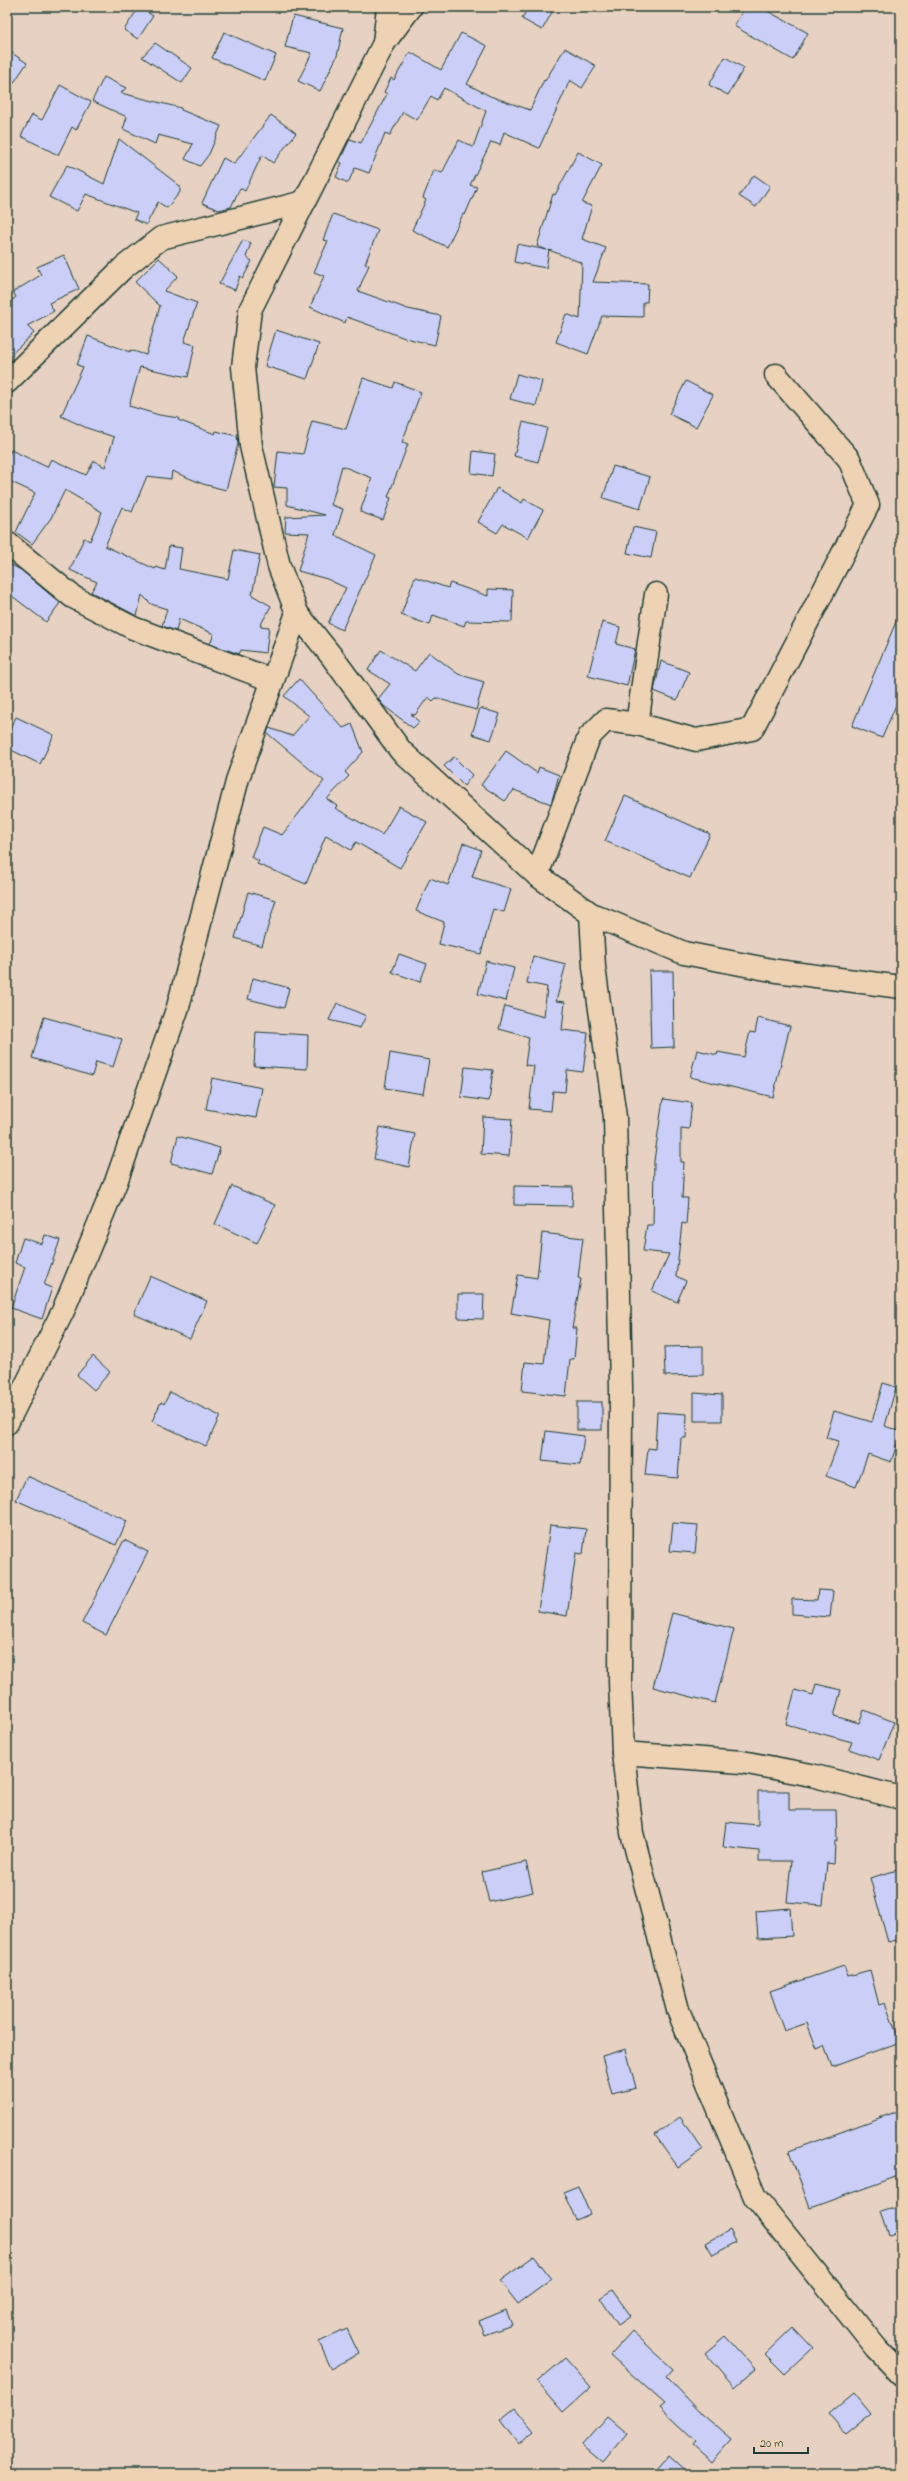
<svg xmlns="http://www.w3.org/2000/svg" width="908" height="2481" font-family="'Indie Flower',sans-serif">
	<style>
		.building { fill: #cbcff8; stroke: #1f3d34 }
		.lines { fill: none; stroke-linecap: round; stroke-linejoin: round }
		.minor-casing { stroke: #1f3d34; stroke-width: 25 }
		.minor { stroke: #edd2b4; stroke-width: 22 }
	</style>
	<rect width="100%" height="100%" fill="#e6d1c2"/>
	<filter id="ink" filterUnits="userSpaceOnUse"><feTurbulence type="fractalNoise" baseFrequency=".025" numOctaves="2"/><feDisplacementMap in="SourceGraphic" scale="8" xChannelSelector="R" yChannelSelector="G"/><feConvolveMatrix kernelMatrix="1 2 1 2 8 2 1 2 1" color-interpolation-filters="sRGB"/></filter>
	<g filter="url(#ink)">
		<g class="building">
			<path d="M139,7L153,16L138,39L124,30Z"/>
			<path d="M528,7H555L542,30L522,19Z"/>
			<path d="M745,7H760L808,33L793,60L734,26Z"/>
			<path d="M293,16L343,28L337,56L320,91L298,81L312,53L285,47Z"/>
			<path d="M224,32L276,55L265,81L212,58Z"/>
			<path d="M461,33L487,46L467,84L490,96L530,110L544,80L545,81L565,48L596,66L582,88L570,80L539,148L504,132L500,145L491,142L470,185L477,187L465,215L463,214L447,247L412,230L426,200L423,198L434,170L442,173L459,140L473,147L486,111L444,88L437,100L431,96L417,120L403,112L390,135L385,133L369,173L355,168L348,183L336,177L342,163L339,162L350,139L361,143L387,94L384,92L391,78L394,80L410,52L441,70Z"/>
			<path d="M155,43L192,68L182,83L142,57Z"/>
			<path d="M7,50L27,63L7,93Z"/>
			<path d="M725,57L744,68L728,95L709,85Z"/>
			<path d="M104,77L126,88L121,93L181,108V110L221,126L209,154L200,166L185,159L193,144L158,135L155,144L123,129L127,117L92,101Z"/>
			<path d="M60,85L91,102L76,130L72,127L58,155L21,136L32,115L42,120Z"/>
			<path d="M271,115L296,133L273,163L262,155L245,191L240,188L231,207L219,210L202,203L223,158L234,164Z"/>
			<path d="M119,139L180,186V192L167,208L158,202L146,225L134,219L137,213L86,194L77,211L49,197L67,165L104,184Z"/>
			<path d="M578,152L602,165L582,203L592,206L582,239L606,248L593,282L648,284L647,302H643V317L602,316L588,354L556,342L566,314L580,319L582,263L549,250L546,268L514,262L517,244L547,250L537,246L553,194L555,195Z"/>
			<path d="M754,175L770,186L756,207L739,196Z"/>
			<path d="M333,214L378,230L365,264L369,265L358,291L408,309L441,316L435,345L405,338L347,317L345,323L310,307L324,276L314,272L328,241L323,240Z"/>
			<path d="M243,240L251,243L246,257L252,261L243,278L240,276L235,290L219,284Z"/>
			<path d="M64,255L79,289L49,303L54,311L27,326L34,333L7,358V305L16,297L13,292L41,275L37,267Z"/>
			<path d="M159,258L178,276L164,291L197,303L184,342L195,345L188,377L140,367L129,406L159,415L179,418L178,420L215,434L216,431L237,436L238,444L226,490L203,484L172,471L171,479L147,476L132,512L122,507L105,546L155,569L156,567L165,570L169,546L182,548L179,569L228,579L234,550L260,555L252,595L271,606L260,626L269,627L266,653L241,650L239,654L210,644L214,634L179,619L176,631L162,626L167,609L151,604L142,595L137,616L91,592L97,582L70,570L84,538L90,541L102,512L65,490L51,518L32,544L16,532L35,493L7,480V459L11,450L47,467L51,459L86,475L94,461L105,467L114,437L87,428L61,416L83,367L77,365L88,336L130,352V350L146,355L160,306L135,282Z"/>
			<path d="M276,330L319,344L307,379L265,366Z"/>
			<path d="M517,374L542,381L536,406L510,399Z"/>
			<path d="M363,378L393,388L395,382L421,392L402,442L408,444L388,497L391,498L383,520L360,512L372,478L342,466L331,505L343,509L335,535L376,555L342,630L328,623L346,588L327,579L298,571L309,533L285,532L286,517L325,515L287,505V488L274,487L278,451L303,454L312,421L346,429Z"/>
			<path d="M686,381L713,395L696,427L669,414Z"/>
			<path d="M523,422L547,428L538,462L514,456Z"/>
			<path d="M473,451L495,454L492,476L471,473Z"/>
			<path d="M613,466L650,477L640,509L603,498Z"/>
			<path d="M497,488L522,503L524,499L543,510L528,538L503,524L497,533L478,522Z"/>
			<path d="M633,527L656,532L651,558L627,553Z"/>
			<path d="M7,563L21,570L60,603L46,622L7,592Z"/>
			<path d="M415,577L448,588L450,583L488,596V589L513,590L512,622L466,621L464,626L433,615L430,625L401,615Z"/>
			<path d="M901,610V693L882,738L852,726Z"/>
			<path d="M602,622L620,627L616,644L635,649L627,686L588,676Z"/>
			<path d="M381,650L415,671L429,652L458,674L484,682L476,710L436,698L433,701L428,697L415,715L411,714L419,722L413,728L384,706L378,699L390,684L368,670Z"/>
			<path d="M661,661L689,672L677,700L654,691Z"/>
			<path d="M299,679L343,728L352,724L363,752L345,772L349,776L327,799L337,806L335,808L382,835L399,806L427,822L400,868L356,842L351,850L326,835L306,884L257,864L259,861L251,857L263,827L282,835L324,781L267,733L269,728L292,736L309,716L284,696Z"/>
			<path d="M480,708L500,714L491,740L472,734Z"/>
			<path d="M16,717L54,735L40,764L7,748V736Z"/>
			<path d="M506,751L537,773L539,767L559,775L551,804L514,790L505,801L481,785Z"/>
			<path d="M454,757L472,775L464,786L444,766Z"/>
			<path d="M625,796L710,834L690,878L605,841Z"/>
			<path d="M463,843L481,850L472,877L511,889L504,912L493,909L481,954L439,944L444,922L416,911L430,878L448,885Z"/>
			<path d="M248,892L276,900L262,946L235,938Z"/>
			<path d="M399,954L427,964L420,982L392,972Z"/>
			<path d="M533,956L566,964L556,1001L565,1002L562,1030L588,1033L583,1072L567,1070L565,1092L553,1091L551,1111L529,1109L534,1066L525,1065L529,1037L499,1029L505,1006L544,1017L547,987L527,983Z"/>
			<path d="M486,961L514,968L506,1001L478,994Z"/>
			<path d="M649,971H673L674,1047L651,1048Z"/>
			<path d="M253,978L289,988L284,1008L248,999Z"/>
			<path d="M337,1003L366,1016L360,1028L329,1020Z"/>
			<path d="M44,1017L122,1039L113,1067L96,1062L92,1076L32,1058Z"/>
			<path d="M758,1018L790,1026L773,1097L690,1077L697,1050L717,1055L718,1052L744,1057L750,1032L755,1033Z"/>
			<path d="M256,1032L308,1035L307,1069L254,1066Z"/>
			<path d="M390,1053L429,1060L423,1094L385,1088Z"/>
			<path d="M465,1067L493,1070L489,1101L461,1097Z"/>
			<path d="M212,1078L262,1088L256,1118L206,1109Z"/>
			<path d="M663,1099L692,1103L689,1129L681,1128V1162H684L682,1198H688L686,1224L682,1223L676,1276L686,1281L677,1302L652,1291L669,1254L643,1251L647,1225H653L654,1161Z"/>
			<path d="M483,1117L512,1119L509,1156L481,1154Z"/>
			<path d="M380,1127L415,1134L409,1167L374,1159Z"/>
			<path d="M178,1136L220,1148L212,1174L171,1163Z"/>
			<path d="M232,1186L275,1205L257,1243L215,1224Z"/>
			<path d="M514,1186L573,1187L572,1206L514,1205Z"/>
			<path d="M542,1233L583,1238L578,1278L581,1279L572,1328H577L574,1359H570L566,1396L522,1391L525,1362L544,1364L549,1320L511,1313L518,1275L537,1278Z"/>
			<path d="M45,1235L60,1240L44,1285L52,1288L42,1319L11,1308L25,1267L15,1263L23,1238L42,1244Z"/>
			<path d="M150,1276L207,1301L190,1339L134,1314Z"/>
			<path d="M458,1294H484L483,1319L458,1318Z"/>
			<path d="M703,1346V1375L665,1376L664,1347Z"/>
			<path d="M93,1356L110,1372L94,1390L77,1375Z"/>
			<path d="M883,1383L896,1387L885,1426L901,1432L891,1462L868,1454L856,1487L826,1476L839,1441L826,1438L834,1411L872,1422Z"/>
			<path d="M170,1392L220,1416L206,1446L152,1421L161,1402L164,1404Z"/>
			<path d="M694,1393L722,1395V1421H694Z"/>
			<rect x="577" y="1402" width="25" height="28"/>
			<path d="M657,1412L687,1414L686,1438H681L678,1478L645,1475L648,1448L655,1449Z"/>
			<path d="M546,1431L584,1436L580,1465L542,1461Z"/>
			<path d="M27,1476L127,1521L116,1545L16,1500Z"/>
			<path d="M673,1523L698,1525L695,1553L670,1551Z"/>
			<path d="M550,1525L586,1529L583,1554L576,1553L567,1616L538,1611Z"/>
			<path d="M124,1540L148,1552L106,1635L82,1623Z"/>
			<path d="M818,1590L833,1591L830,1617L792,1614V1599L817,1600Z"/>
			<path d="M672,1613L734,1629L715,1703L653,1687Z"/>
			<path d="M816,1684L841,1690L834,1716L859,1723L864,1710L894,1722L879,1760L849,1749L852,1742L786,1724L795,1690L813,1695Z"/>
			<path d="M758,1791H789V1810H836L837,1841H835L834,1864L827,1863L823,1905L787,1902L791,1861H759V1851L723,1847L726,1822L758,1825Z"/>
			<path d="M526,1862L533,1892L489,1902L482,1872Z"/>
			<path d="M901,1869V1939L888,1942L870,1878Z"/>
			<path d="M790,1908L792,1936L758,1938L756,1911Z"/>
			<path d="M844,1966L848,1976L870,1970L879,2005L885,2003L900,2042L832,2067L824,2046L817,2049L807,2023L784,2031L770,1991Z"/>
			<path d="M626,2049L636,2088L612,2094L602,2056Z"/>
			<path d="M901,2110V2175L810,2208L789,2151Z"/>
			<path d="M680,2117L703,2149L678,2167L655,2135Z"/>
			<path d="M578,2186L590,2214L576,2220L563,2192Z"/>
			<path d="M901,2206V2231L889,2235L881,2212Z"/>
			<path d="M730,2230L736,2242L713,2255L706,2243Z"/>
			<path d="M534,2256L552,2279L518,2304L500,2281Z"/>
			<path d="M612,2290L631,2316L618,2325L600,2298Z"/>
			<path d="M506,2310L512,2325L484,2335L479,2321Z"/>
			<path d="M793,2327L813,2348L785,2374L765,2354Z"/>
			<path d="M347,2329L359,2354L331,2368L319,2342Z"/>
			<path d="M632,2331L673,2369L666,2377L701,2414L731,2440L712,2462L693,2445L696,2442L660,2408L665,2404L610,2355Z"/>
			<path d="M725,2336L755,2369L735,2387L705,2353Z"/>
			<path d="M565,2358L591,2387L563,2412L537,2382Z"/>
			<path d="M854,2393L871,2414L846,2434L829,2414Z"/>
			<path d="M515,2408L534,2431L518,2444L500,2420Z"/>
			<path d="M607,2417L627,2434L603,2463L582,2445Z"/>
			<path d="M669,2455L690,2474H653Z"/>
		</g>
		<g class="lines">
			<g class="minor-casing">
				<g id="minor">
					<path d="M388,7L384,43L250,310L243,367L251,446L279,566L297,613L333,658L401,751L537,875L591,914L594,967L615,1117L621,1388L620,1682L623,1753L632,1833L678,2010L755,2197L877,2349L901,2374"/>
					<path d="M384,43L411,7"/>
					<path d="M7,382L123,268L161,238L304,202"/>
					<path d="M7,543L73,597L133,628L272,680"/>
					<path d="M637,724L656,594"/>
					<path d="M537,875L589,737L606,720L637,724L696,740L752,729L868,505L849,459L776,375"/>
					<path d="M591,914L684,953L777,971L901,987"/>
					<path d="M7,1423L63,1311L116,1182L178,1007L238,778L297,613"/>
					<path d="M623,1753L742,1762L811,1775L901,1798"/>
				</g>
			</g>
			<use href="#minor" class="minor"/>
		</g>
	</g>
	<rect width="908" height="2481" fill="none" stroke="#edd2b4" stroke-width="24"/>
	<rect x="12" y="12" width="884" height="2457" fill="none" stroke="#1f3d34" stroke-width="1.5" filter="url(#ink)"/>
	<path d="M754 2447v6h54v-6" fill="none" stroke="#1f3d34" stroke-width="2"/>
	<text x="760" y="2447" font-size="12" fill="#1f3d34" stroke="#edd2b4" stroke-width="3" paint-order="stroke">20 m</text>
</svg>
